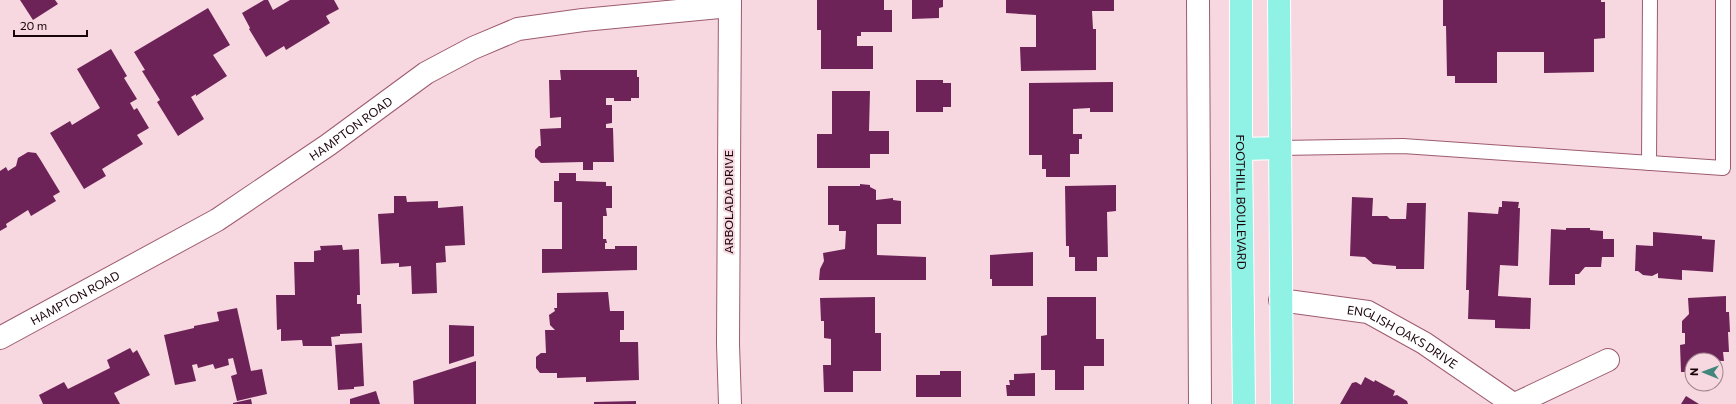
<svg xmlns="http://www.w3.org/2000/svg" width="1736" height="404" font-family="Commissioner,sans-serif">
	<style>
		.building { fill: #6e2358 }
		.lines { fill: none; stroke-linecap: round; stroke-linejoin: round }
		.lane-casing { stroke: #9d5b6e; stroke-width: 16 }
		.street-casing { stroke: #9d5b6e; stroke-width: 24 }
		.primary-casing { stroke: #fff; stroke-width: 24 }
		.lane { stroke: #fff; stroke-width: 14 }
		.street { stroke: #fff; stroke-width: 22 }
		.primary { stroke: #8ff2e4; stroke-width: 22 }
		.labels { text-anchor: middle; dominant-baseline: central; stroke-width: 4; stroke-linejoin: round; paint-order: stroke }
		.street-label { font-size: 12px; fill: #19030a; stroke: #f7d8e0 }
	</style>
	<rect width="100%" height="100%" fill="#f7d8e0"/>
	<g class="building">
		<path d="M20,0H55L58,4L33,20Z"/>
		<path d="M264,0H268L273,10L290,0H334L339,9L326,16L330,23L286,50L284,46L266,57L249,29L250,28L242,13Z"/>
		<path d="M817,0H884V10H892V32H861V36H857V46H873V69H821V30H817Z"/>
		<path d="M912,0H943V7L939,8V18L912,19Z"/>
		<path d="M1006,0H1114V11H1092L1093,29H1096V70L1021,71L1020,47H1036V15L1006,13Z"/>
		<path d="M1443,0H1601V2H1605V38L1594,39V72L1544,73V52H1497V83H1455V76H1447L1446,26H1443Z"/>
		<path d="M208,8L230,45L213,55L227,76L196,96V94L191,97L204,119L178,136L157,102L160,100L142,71L145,70L134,52Z"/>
		<path d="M111,49L127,76L124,78L137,99L130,103L134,110L137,108L149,128L137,135L143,144L102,169L106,176L84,189L50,133L70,121L72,125L100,108L77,69Z"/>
		<path d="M560,70H637V77H639V98H631V101H614V98H606V105H612V123L606,124V128H613L614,162H593V170H583V162L541,163L535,157V150L539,146H541L540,129L561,128V117L550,118L549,80H561Z"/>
		<path d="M916,80H943V83H951V107H943V112H916Z"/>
		<path d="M1113,82V112H1090V108L1073,109V134H1082V139H1079V154H1070V177H1046V169H1042V155H1029V83Z"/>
		<path d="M832,91H870L869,131H889V154H870V168H817V134H832Z"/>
		<path d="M28,152L36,153L40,159L60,192L53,196L56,201L31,216L28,210L6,224L7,227L0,231V171L6,167L8,171L16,166L18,158Z"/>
		<path d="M559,173H576V181L606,182V186H612V208H606L607,216H603V239H606L607,243H605V249H615V246H637V270L542,273V249H562V202H554V181H559Z"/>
		<path d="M860,184L870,185V187L876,190V200L893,198V200L901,201V224H877V255L926,257V280H819L820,269L824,261L823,253L845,249L846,231H839V225H828V186H860Z"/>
		<path d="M1116,185V211L1107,212L1108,257H1097V271H1075V257H1069V246H1066L1065,186Z"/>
		<path d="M394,196H406L407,202L438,201V208L463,206L465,245L445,246L446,262L436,263L437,293L412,294L411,266L399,267V263L381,264L378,214L394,213Z"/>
		<path d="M1352,197L1373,198L1372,216H1387L1390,219H1406L1407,203H1426L1424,269H1396V266L1373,264L1365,257L1350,256Z"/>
		<path d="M1502,201L1519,202L1518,208H1520L1518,266L1500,265L1498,296L1531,298L1530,329L1495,328V320L1468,319L1469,290H1466L1468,212L1498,214L1499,207H1502Z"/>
		<path d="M1566,228H1590V230L1603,231V239H1614V257H1602L1601,267H1585L1579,274H1575V285H1549L1551,229L1566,230Z"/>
		<path d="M1653,232L1702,236V239L1715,240L1713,272L1682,270V280L1658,278V273L1652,276L1643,275L1638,271H1635L1636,245L1653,246Z"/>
		<path d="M342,245L343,250L359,249L360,295H357V304H361L362,333L340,334V336L331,337L332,346H303L302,340L281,341V329L277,330L276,295H295L294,262H314V251L321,250L320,246Z"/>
		<path d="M1033,252V286H992V279H990V255Z"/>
		<path d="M608,292L610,311H624V330H620V342H638L639,380L586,382V377L557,378V373H540L536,368V357L541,353H546L545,330H555L550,325L549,315L555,311L554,308H557V293Z"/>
		<path d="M1726,296V312H1729L1730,332H1728L1729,352H1723L1724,361L1692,360V372H1681L1680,345L1685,344V333H1682V321L1689,314L1688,298Z"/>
		<path d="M875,297V333H881V371H853V392H824L823,365H831V339L824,338V321H821L820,298Z"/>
		<path d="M1047,297H1096V339H1104V366H1084V390H1055V370H1041V336L1047,335Z"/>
		<path d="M237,308L251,371L262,369L267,394L237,401L231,376L237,374L233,358L228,359L229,365L215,369L213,364L198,368L197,364L192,365L196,381L175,385L164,335L194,328V326L219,321L217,312Z"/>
		<path d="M449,325L474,326V356L449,364Z"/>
		<path d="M362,343L364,386L354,387V389L338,390L335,345Z"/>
		<path d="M130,348L133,353L137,350L150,375L114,393L120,404H43L39,395L64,382L68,389L110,368L107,360Z"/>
		<path d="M476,361V404H414L413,381Z"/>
		<path d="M940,371H961V397H916V375H940Z"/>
		<path d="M1035,373V396H1007L1006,385H1010L1009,380H1014V374Z"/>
		<path d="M1365,377L1374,382L1375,380L1395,391L1393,396L1397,395L1407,401L1408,404H1340L1352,383L1356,382L1361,385Z"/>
		<path d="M376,391L380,404H350V399Z"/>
		<path d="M1686,396L1699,404H1681Z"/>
		<path d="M251,399L252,404H233V403Z"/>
		<path d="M636,401V404H594V402Z"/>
	</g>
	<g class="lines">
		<g class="lane-casing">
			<g id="lane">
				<path d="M1279,148L1403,146L1723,168V0"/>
				<path d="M1649,163L1650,0"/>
			</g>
		</g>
		<g class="street-casing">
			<g id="street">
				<path d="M730,0L728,344L730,404"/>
				<path d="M1198,0L1200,404"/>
				<path id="s1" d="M1280,300L1368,312L1424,343L1513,404"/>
				<path id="s2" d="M0,338L217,220L328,145L426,73L473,48L518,29L583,20L730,6"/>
				<path d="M1515,404L1608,360"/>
			</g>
		</g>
		<g class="primary-casing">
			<g id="primary">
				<path id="s3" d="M1241,0V149L1244,404"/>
				<path d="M1279,0L1282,404"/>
				<path d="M1241,149L1279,148"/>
			</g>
		</g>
		<use href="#lane" class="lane"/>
		<use href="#street" class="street"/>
		<use href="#primary" class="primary"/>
	</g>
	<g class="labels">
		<g class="street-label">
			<text stroke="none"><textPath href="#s2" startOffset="409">HAMPTON ROAD</textPath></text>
			<text transform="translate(728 202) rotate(-90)">ARBOLADA DRIVE</text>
			<text stroke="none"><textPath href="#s3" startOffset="202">FOOTHILL BOULEVARD</textPath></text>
			<text stroke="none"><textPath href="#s2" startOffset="85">HAMPTON ROAD</textPath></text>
			<text stroke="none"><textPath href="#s1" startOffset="130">ENGLISH OAKS DRIVE</textPath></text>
		</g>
	</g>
	<g transform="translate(1704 372) rotate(271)"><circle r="19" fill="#f7d8e0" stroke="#9e838a"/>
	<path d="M0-3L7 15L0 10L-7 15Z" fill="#43877c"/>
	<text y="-6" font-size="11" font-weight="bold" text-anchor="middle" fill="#19030a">N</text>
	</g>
	<path d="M14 30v6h73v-6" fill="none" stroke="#19030a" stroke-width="2"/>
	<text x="20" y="30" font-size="12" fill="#19030a" stroke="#f7d8e0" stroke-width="3" paint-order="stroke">20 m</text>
</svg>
